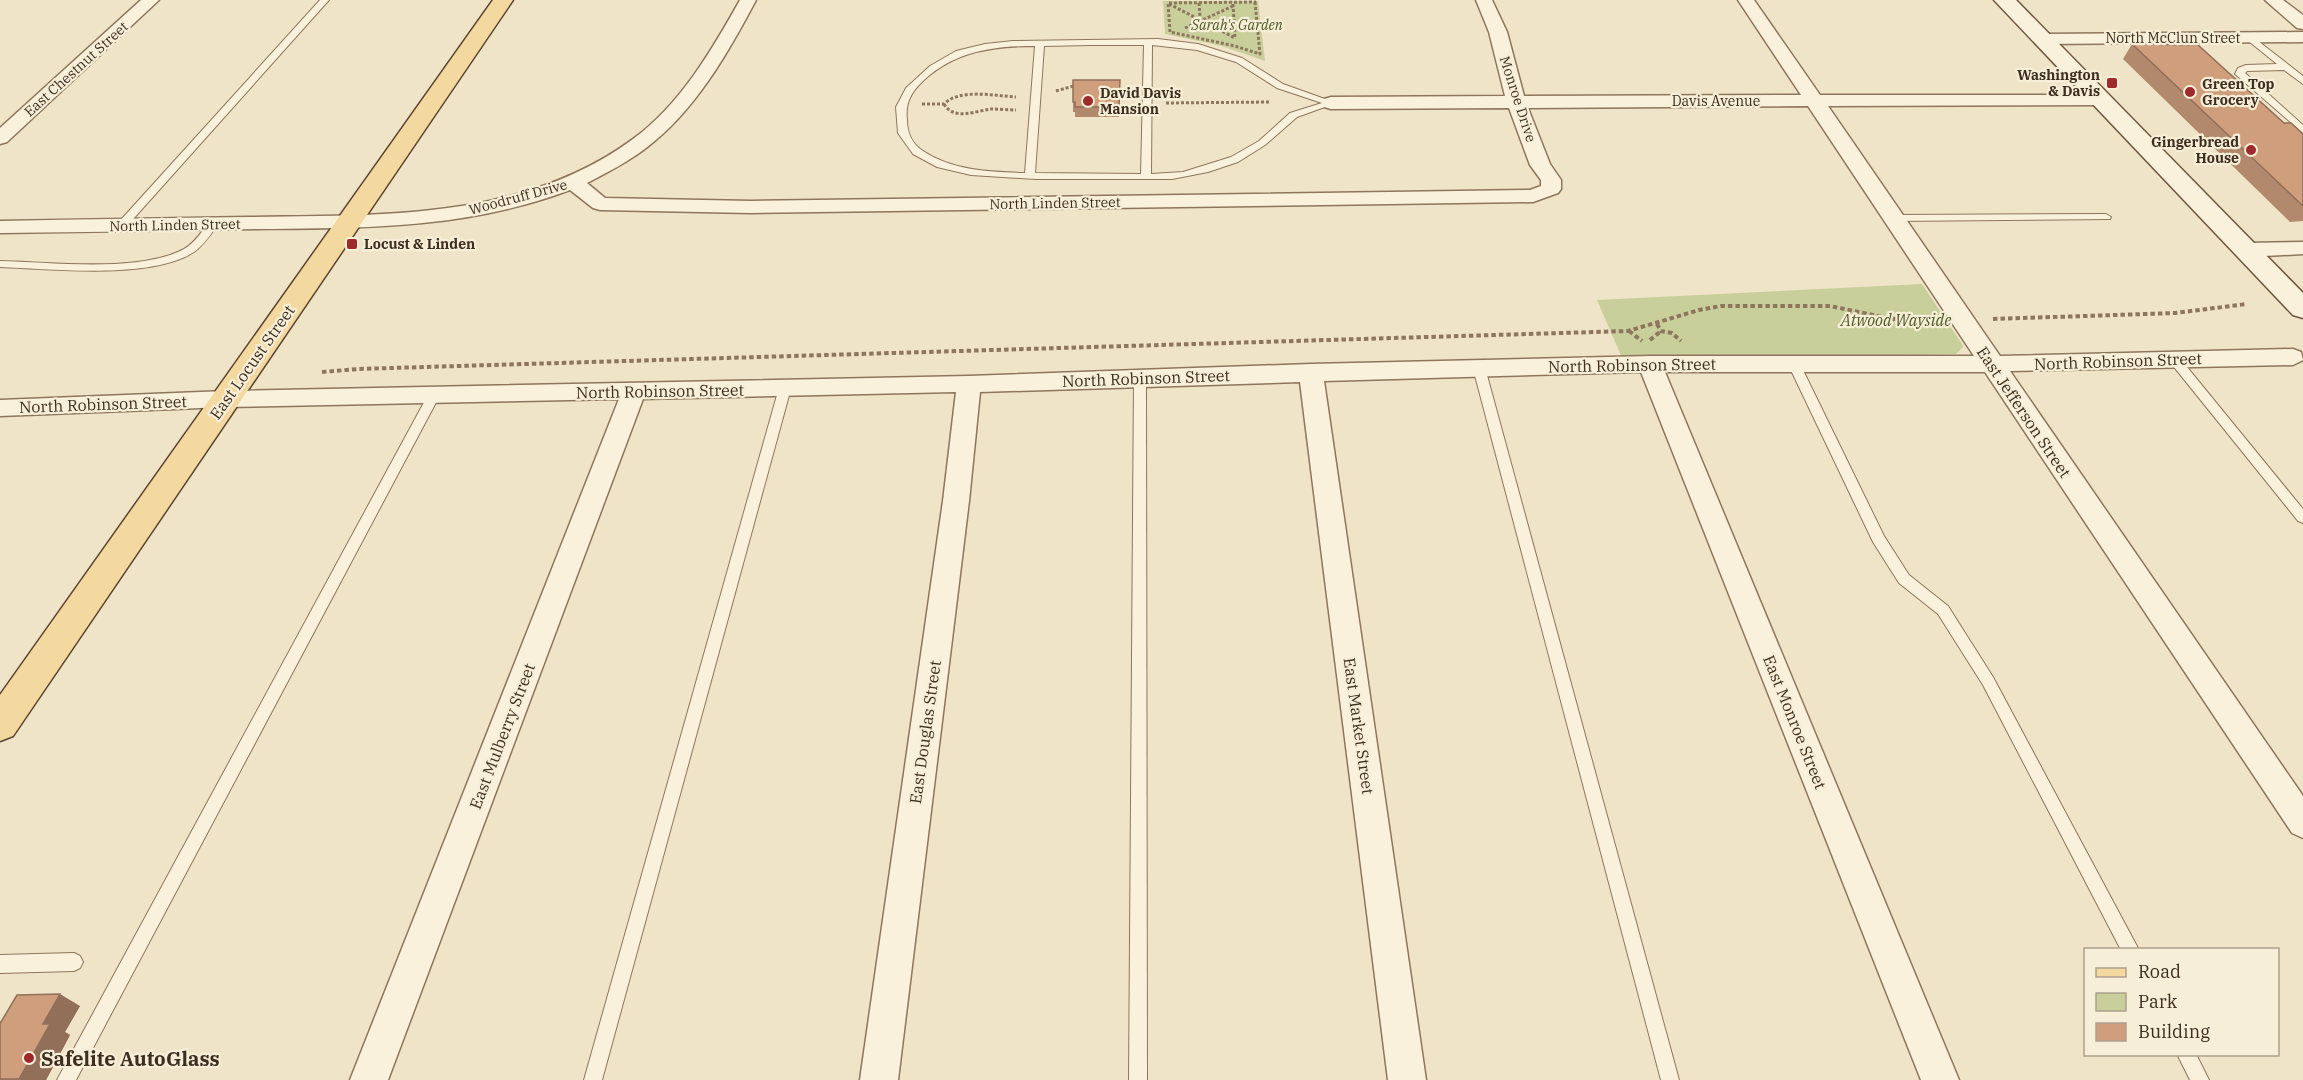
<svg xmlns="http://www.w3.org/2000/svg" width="2303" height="1080" font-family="'IBM Plex Serif',serif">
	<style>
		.green { fill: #c9cf9b }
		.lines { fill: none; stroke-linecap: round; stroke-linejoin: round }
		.service-casing { stroke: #8d765c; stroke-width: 2 }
		.minor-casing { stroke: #8d765c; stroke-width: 3 }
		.secondary-casing { stroke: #6f573f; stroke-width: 3 }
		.primary-casing { stroke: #5b4430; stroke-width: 3 }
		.path-far1 { stroke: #8d765c; stroke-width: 3; stroke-dasharray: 3 2; stroke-linecap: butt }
		.path { stroke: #8d765c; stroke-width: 4; stroke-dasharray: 4.5 3; stroke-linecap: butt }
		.service { fill: #faf1dc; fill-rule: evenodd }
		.minor { fill: #faf1dc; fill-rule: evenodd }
		.secondary { fill: #faf1dc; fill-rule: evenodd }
		.primary { fill: #f3d9a0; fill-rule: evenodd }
		.wall { fill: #b2896c }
		.shaded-wall { fill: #916f58 }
		.building { fill: #cf9f7d; stroke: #916f58; stroke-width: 1.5 }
		.poi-dot { fill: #9e2a2b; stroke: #f7eed8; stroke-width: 2 }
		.labels { text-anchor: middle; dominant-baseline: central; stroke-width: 4.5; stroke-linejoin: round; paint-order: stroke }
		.far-park-label { font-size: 14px; font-style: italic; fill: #4d5a26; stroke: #f7eed8 }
		.far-street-label { font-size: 14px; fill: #3d2e20; stroke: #f7eed8 }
		.far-poi-label { font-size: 14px; font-weight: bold; fill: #3d2e20; stroke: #f7eed8; text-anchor: start }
		.park-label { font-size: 16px; font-style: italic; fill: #4d5a26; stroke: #f7eed8 }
		.street-label { font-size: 16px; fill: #3d2e20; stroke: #f7eed8 }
		.near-poi-label { font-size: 20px; font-weight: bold; fill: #3d2e20; stroke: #f7eed8; text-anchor: start }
	</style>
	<rect width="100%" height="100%" fill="#f0e4c8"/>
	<g class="green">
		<path d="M1163,1H1258L1265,61L1222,46L1165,34Z"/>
		<path d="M1922,284L1962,344L1963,347L1956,354L1623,360L1597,300Z"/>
	</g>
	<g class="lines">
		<g class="service-casing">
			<g id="service">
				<path d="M320,0H329L126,227H118V223Z"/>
				<path d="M2249,34L2303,76V84L2284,70L2247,71L2245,73L2303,125V133L2235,74L2238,68L2246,65L2277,64L2246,39L2245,37Z"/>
				<path d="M1158,39L1198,44L1242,58L1283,84L1336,103L1297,117L1265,145L1238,162L1208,172L1172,179H1036L971,175L937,167L913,154L898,133L896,107L906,88L930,66L956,51L985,44L1013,41ZM1090,45H1144L1141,174L1035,173L1044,46ZM1152,45L1197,50L1236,62L1277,88L1322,103L1290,113L1259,141L1231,157L1183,172L1151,174ZM1035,46L1025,173C991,172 953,171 923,151C912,144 907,132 907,120C905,103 911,92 924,80C956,51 994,46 1035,46Z"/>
				<path d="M2106,214L2111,217L2110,219L1894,221L1889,218L1894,215Z"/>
				<path d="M213,221L218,224C211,234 204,245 194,252C151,280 50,269 0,267V261C50,262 140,273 184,249C195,243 202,231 209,222Z"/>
				<path d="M2174,355L2178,356L2303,509V523L2298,521L2170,362L2168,359Z"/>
				<path d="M1794,360L1800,364L1884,536L1909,575L1948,606L1993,677L2139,950H2121L1983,685L1938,614L1899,583L1873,542L1788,364Z"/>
				<path d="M1479,364L1485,368L1679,1080H1661L1473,368Z"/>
				<path d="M1140,374L1146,378L1147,1080H1129L1134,378Z"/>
				<path d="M785,384L791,388L602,1080H584L779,388Z"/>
				<path d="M434,391L440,395L76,1080H57L428,395Z"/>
				<path d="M74,953L80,956L83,962L80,968L74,971L0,973V955Z"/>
				<path d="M2177,1054H2196L2209,1080H2190Z"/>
			</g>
		</g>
		<g class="minor-casing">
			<g id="minor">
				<path d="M141,0H159L7,142L0,144V128Z"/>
				<path d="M740,0H756C728,53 695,111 646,148C628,162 608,172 587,183L605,198L751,201L1530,190L1541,186V180L1530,165L1509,108L1331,109L1324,107L1322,103L1324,99L1331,97L1505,96L1489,32L1476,0H1492L1507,32L1524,96L1801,95L1738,0H1754L1820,95H2107L2109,99L2107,103L2100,105L1828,106L2000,356L2293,349L2301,352L2303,360L2293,365L2010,371L2303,796V838L2292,833L1985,372H1665L1959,1080H1921L1641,372L1324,381L1426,1080H1388L1300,382L980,392L969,501L898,1080H860L943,501L956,392L643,399L388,1080H350L619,399L226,407L0,416V400L226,391L969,376L1311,364L1650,356H1974L1808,106L1528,108L1550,164L1561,180V189L1558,193L1533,202L751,213L600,210L593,208L570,190C466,229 365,228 255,229C170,231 85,232 0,233V221C83,219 166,218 249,217C380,215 522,221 633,139C680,105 712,50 740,0Z"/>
				<path d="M2265,0H2283L2303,15V29L2297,28Z"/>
				<path d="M2303,32V42L2043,44L2037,43L2034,39L2037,35L2043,34Z"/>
				<path d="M2303,242V254L2245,257L2237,255L2234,250L2237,245L2245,243Z"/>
			</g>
		</g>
		<g class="secondary-casing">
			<path id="secondary" d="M1994,0H2016L2303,293V318L2293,315Z"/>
		</g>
		<g class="primary-casing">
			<path id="primary" d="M493,0H513L13,736L0,741V695Z"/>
		</g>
		<g class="path-far1">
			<path d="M1255,2L1260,54L1235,46L1170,32L1168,3Z"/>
			<path d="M1199,3L1201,31"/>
			<path d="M1169,4L1235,38"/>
			<path d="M1233,4L1235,39"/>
			<path d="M1185,28L1233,6"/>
			<path d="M1056,91L1077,85"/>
			<path d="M1166,103L1270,102"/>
			<path d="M922,104H944C960,88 995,96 1016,97"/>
			<path d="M944,104C954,121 975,111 991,109C999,109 1008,110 1016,110"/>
		</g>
		<g class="path">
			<path d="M1993,319L2175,313L2247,304"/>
			<path d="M1657,324L1661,331L1672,333L1681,341"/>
			<path d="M1629,331L1642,341"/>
			<path d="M1650,340L1661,331"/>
			<path d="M322,372L358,369L1628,331L1699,310L1721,306H1830L1892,319H1932"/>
		</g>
		<use href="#service" class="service"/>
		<use href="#minor" class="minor"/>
		<use href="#secondary" class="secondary"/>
		<use href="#primary" class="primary"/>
	</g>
	<g class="wall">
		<path d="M2132,44L2284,123L2303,134V221L2290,222L2123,59Z"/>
		<path d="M1120,80L1119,117H1075V112H1073V102Z"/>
		<path d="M80,1006L65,1032L70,1035L46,1080H0V1022Z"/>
	</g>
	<path class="shaded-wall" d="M60,994L80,1006L65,1032L70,1035L46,1080H21L19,1079L43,1024Z"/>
	<g class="building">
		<path d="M2132,44L2198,45L2284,123H2291L2303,134V206Z"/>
		<path d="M1073,80H1120L1119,107H1075V102H1073Z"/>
		<path d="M60,994L43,1024H50L19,1079H0V1022H1L17,995Z"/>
	</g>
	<g class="poi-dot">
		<rect x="2106" y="77" width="12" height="12" rx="3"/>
		<circle cx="2190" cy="92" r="6"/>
		<circle cx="1088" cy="101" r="6"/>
		<circle cx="2251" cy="150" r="6"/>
		<rect x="346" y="238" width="12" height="12" rx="3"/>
		<circle cx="29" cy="1058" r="6"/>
	</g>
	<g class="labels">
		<g class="far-park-label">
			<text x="1237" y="25">Sarah's Garden</text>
		</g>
		<g class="far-street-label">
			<text x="2173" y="38">North McClun Street</text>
			<text transform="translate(76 69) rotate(-42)">East Chestnut Street</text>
			<text transform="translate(1518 99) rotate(72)">Monroe Drive</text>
			<text x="1716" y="101">Davis Avenue</text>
			<text transform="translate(518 197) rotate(-15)">Woodruff Drive</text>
			<text transform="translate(1055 203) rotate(-1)">North Linden Street</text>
			<text transform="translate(175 225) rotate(-1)">North Linden Street</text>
		</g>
		<g class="far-poi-label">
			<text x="2100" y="75" text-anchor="end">Washington<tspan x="2100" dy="16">&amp; Davis</tspan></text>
			<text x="2202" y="84">Green Top<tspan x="2202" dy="16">Grocery</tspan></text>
			<text x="1100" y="93">David Davis<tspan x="1100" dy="16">Mansion</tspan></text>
			<text x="2239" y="142" text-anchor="end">Gingerbread<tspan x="2239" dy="16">House</tspan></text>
			<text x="364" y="244">Locust &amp; Linden</text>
		</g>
		<g class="park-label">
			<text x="1896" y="320">Atwood Wayside</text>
		</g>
		<g class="street-label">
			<text transform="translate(2118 361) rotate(-2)">North Robinson Street</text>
			<text transform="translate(252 362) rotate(-55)">East Locust Street</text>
			<text transform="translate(1632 365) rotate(-1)">North Robinson Street</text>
			<text transform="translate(1146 378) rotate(-2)">North Robinson Street</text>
			<text transform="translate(660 391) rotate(-1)">North Robinson Street</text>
			<text transform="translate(103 404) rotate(-2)">North Robinson Street</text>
			<text transform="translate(2024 412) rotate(56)">East Jefferson Street</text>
			<text transform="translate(1795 722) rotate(68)">East Monroe Street</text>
			<text transform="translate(1359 726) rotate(82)">East Market Street</text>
			<text transform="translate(925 732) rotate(-82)">East Douglas Street</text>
			<text transform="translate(502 736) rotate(-69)">East Mulberry Street</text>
		</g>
		<g class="near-poi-label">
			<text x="41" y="1058">Safelite AutoGlass</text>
		</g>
	</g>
	<rect x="2084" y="948" width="195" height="108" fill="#f7eed8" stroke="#ada18e" stroke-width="1.5"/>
	<rect x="2096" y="968" width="30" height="9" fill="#f3d9a0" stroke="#ada18e" stroke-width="1.5"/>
	<text x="2138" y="978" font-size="18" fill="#3d2e20">Road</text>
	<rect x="2096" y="993" width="30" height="18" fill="#c9cf9b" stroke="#ada18e" stroke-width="1.5"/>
	<text x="2138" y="1008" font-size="18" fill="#3d2e20">Park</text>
	<rect x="2096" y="1023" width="30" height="18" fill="#cf9f7d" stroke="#ada18e" stroke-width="1.5"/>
	<text x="2138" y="1038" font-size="18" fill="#3d2e20">Building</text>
</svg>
